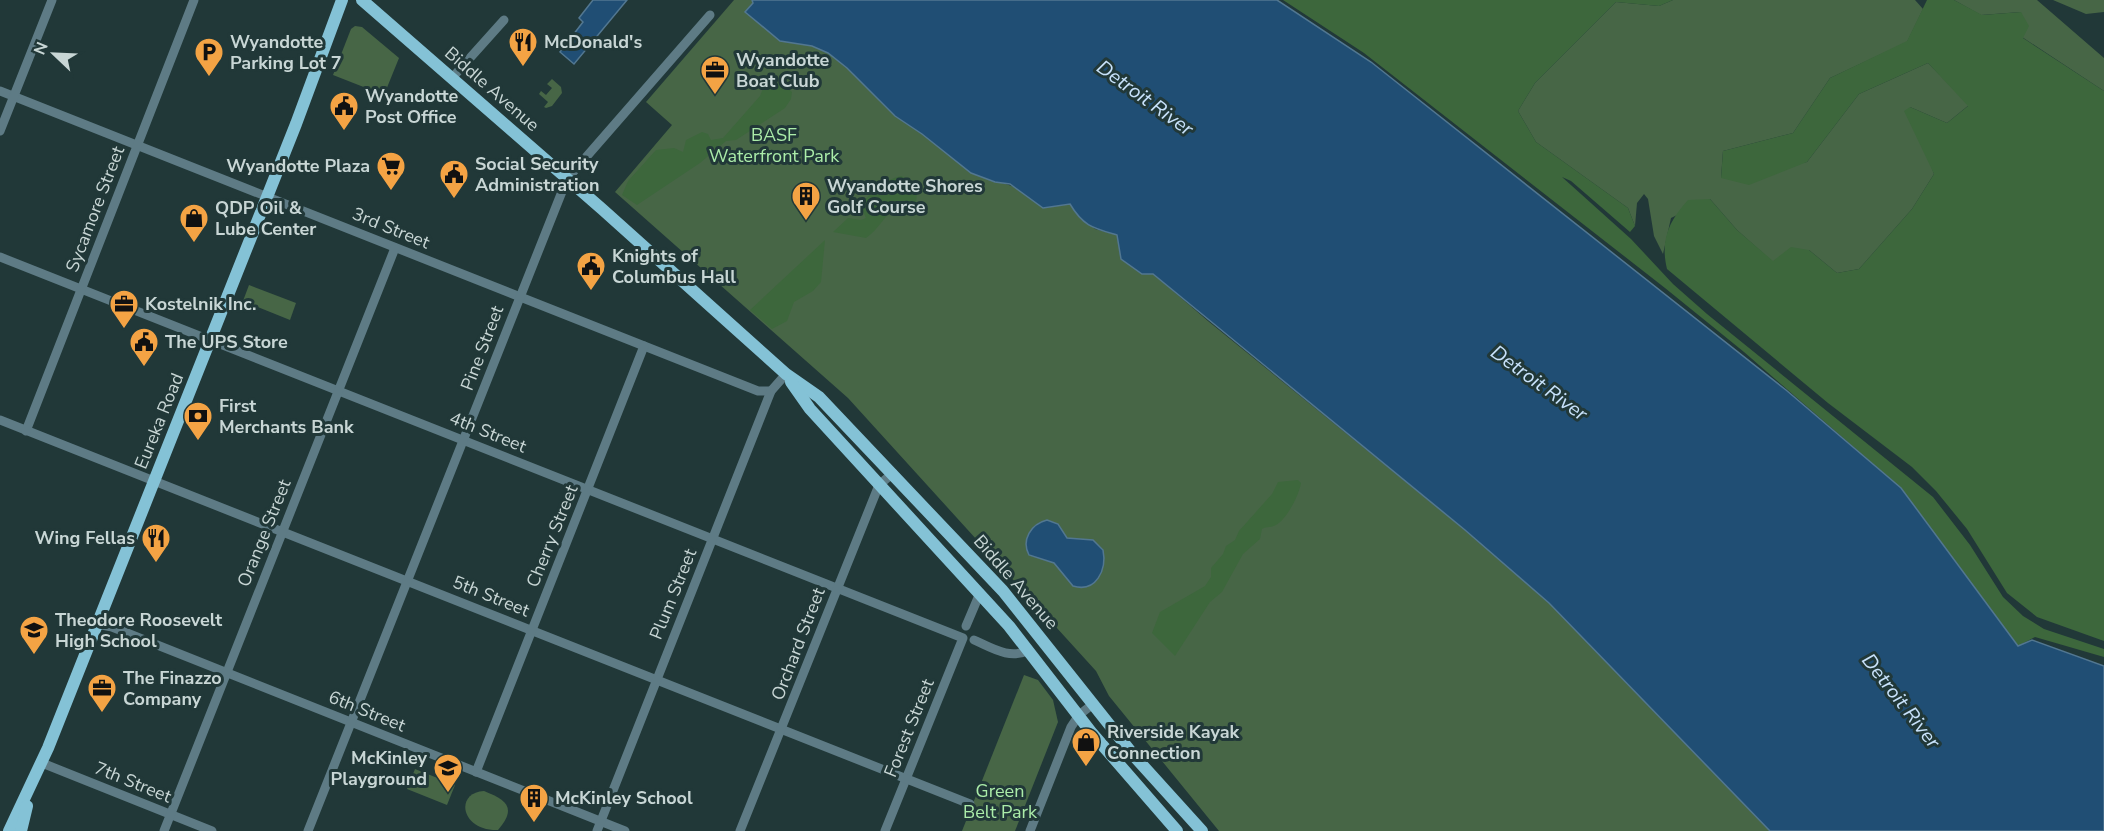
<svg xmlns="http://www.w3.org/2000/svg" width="2104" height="831" font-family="'Nunito Sans',sans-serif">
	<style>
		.green { fill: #476646 }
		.forest { fill: #3d673c }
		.water { fill: #204e74; stroke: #527791; stroke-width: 1.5 }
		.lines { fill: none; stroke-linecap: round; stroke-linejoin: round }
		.minor { stroke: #5e7b85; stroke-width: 9 }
		.major { stroke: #84c2d6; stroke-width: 12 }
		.labels { text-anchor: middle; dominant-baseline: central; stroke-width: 6; stroke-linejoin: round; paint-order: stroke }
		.poi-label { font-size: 18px; font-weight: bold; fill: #c8d6d5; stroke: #213838; text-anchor: start }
		.street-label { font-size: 18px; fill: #c8d6d5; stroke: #213838 }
		.park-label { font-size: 18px; fill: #abeca9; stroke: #213838 }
		.water-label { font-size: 20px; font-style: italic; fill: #c8e2fb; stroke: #213838 }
	</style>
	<rect width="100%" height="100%" fill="#213838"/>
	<g class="green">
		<path d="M734,0H752L753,3L746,12L780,41L813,46L828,53L847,68L895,116L995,182C1016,184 1027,195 1043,208L1070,204L1095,229L1117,235L1152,273L1208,321L1465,530L1549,603L1770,831H1219L1109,696L1096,671L848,398L615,192L672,125L646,102Z"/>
		<path d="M1673,0H1915L1923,9L1907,42L1830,78L1793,133L1723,151L1721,178L1807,162L1859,94L1928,63L1969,105L1947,123L1910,107L1934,174L1912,209L1859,269L1837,273L1809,250L1773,262L1737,230L1710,199L1671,218L1663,254L1654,236L1648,199L1644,194L1637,203L1635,226L1628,208L1536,142L1518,111L1535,83L1616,2L1659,6Z"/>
		<path d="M1954,0H2037L2104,58V91L2022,37L2021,12L1981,15Z"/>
		<path d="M2053,0H2104V12L2086,14Z"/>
		<path d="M355,26L362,27L399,58L384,95L333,75L351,29Z"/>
		<path d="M552,79L561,87L562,93L552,106L546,108L544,107L548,102L539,94L541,91L546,95L552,88L547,84Z"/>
		<path d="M249,285L296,303L290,320L243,301Z"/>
		<path d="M1024,675L1038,680L1053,700L1058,722L1015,831H962Z"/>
		<path d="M415,769L455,785L447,805L407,789Z"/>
		<path d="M484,791C507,800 517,808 498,830C461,831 454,793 484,791Z"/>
	</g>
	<g class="forest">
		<path d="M1283,0H1673L1659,6L1616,2L1535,83L1518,111L1536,142L1628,208L1635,226L1630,232L1571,181L1562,177L1631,239L1673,284L1707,314L1933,497L1970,545L2003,597L2023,616L2044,629L2104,649V657L2035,637L2018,646L1901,488L1744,352L1665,288L1364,53Z"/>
		<path d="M1927,0H1954L1982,15L2021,12L2029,26L2023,38L2104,91V641L2037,617L2007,593L1967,529L1936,491L1912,467L1828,403L1667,269C1660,240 1669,221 1688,200L1710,199L1737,230L1773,261L1791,247L1809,250L1837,273L1859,269L1912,209L1934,174L1904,111L1910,107L1947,123L1968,106L1928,63L1859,94L1807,162L1749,185L1721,178L1723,151L1793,133L1830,78L1907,41Z"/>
		<path d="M782,83L792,92L791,99L785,108L736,140L726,141L700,163L637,205L622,195L628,181L656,150L674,148L683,152L686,140L702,132L708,134L711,140L723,138L760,96L764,86Z"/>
		<path d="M901,176L918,184L915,211L898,207C884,214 880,229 866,238L833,232L848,218L861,220L866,218L860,205C872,191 884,180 901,176Z"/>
		<path d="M825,240L821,282L813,291L794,302L787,321L772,329L750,310Z"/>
		<path d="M1298,480L1301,483C1299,495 1287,519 1276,525C1271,528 1267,526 1262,529L1260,539L1243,554L1222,592L1210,602L1175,656L1152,633L1160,612L1205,586L1211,577V568L1223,554L1226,546L1235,540L1239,531L1272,494L1278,482Z"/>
	</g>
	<g class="water">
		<path d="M593,0H627L574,64L560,52L583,22L579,18Z"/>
		<path d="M752,0H1277L1371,62L1786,390L1901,488L2018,646L2032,640L2104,666V831H1770L1549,603L1465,530L1153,274H1142L1121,259L1117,235C1093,228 1083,226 1070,204L1043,208L1010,184L995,182L971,173L922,134L895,116L847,68L828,53L812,46L780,41L745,12L753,3Z"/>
		<path d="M1047,520L1058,524L1067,538L1093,540L1103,550C1107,570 1096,593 1073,586L1054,563L1029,555C1021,540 1031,524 1047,520Z"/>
	</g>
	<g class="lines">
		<g class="minor">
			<path d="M452,78L504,20"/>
			<path d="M0,91L758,391H771"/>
			<path d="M0,131L52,0"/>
			<path d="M0,257L963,638L885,831"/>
			<path d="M0,420L970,804"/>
			<path d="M26,431L194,0"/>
			<path d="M97,624L112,627L625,831"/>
			<path d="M966,626L980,593"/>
			<path d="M974,640C992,648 1010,660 1029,650"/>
			<path d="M42,763L212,831"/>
			<path d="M476,772L644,346"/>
			<path d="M164,831L395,248"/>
			<path d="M308,831L567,179L710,15"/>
			<path d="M597,831L771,391L786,374"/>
			<path d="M740,831L879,485L893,473"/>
			<path d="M1030,831L1071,727L1079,715L1093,704"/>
		</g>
		<g class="major">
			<path d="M362,0L602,209L786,374L819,397L1003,591L1135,757L1202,831"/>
			<path d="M791,382L810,409L1009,626L1091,732L1177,831"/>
			<path d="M9,831L48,748L296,124L342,0"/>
			<path d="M21,831L27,806"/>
		</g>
	</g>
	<defs>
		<g id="restaurant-pin" transform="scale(1.5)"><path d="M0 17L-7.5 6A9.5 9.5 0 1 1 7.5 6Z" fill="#f4a344" stroke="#213838"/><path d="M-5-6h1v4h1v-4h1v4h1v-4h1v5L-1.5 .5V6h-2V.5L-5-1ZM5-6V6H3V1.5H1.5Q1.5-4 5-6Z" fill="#111"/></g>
		<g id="parking-pin" transform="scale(1.5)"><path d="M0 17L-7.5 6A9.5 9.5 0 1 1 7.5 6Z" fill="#f4a344" stroke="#213838"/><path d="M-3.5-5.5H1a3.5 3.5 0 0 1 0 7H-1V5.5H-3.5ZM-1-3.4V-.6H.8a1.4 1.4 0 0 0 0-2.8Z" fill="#111"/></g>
		<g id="office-pin" transform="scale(1.5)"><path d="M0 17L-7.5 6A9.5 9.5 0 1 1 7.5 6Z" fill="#f4a344" stroke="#213838"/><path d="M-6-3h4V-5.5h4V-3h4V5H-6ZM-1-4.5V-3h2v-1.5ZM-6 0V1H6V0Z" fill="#111"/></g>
		<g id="civic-pin" transform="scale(1.5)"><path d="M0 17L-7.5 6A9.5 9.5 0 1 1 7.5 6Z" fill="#f4a344" stroke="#213838"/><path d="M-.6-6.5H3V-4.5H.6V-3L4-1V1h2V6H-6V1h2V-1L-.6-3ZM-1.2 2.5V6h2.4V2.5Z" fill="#111"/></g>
		<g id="supermarket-pin" transform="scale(1.5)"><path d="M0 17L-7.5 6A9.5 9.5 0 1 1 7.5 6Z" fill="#f4a344" stroke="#213838"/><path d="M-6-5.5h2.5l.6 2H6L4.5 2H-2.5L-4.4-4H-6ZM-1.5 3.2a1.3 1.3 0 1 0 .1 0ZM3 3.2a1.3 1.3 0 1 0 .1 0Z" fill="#111"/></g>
		<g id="building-pin" transform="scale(1.5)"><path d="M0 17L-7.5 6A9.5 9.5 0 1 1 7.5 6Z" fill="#f4a344" stroke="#213838"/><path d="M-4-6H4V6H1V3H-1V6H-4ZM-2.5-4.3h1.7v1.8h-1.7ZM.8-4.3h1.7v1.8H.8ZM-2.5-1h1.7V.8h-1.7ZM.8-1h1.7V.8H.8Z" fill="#111"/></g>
		<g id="shop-pin" transform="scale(1.5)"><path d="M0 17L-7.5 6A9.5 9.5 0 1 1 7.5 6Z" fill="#f4a344" stroke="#213838"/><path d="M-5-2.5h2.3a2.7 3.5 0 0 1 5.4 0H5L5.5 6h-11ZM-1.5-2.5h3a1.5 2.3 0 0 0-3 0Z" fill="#111"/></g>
		<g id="bank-pin" transform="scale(1.5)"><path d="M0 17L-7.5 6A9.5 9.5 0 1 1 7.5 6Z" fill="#f4a344" stroke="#213838"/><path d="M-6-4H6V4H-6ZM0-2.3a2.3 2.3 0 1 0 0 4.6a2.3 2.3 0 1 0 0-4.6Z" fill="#111"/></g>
		<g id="school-pin" transform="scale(1.5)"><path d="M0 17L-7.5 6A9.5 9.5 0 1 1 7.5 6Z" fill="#f4a344" stroke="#213838"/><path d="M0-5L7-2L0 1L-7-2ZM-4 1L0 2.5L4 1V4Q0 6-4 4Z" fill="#111"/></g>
	</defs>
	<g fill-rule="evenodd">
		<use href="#restaurant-pin" x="523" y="42"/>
		<use href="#parking-pin" x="209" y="52"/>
		<use href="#office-pin" x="715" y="70"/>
		<use href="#civic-pin" x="344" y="106"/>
		<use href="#supermarket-pin" x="391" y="166"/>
		<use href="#civic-pin" x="454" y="174"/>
		<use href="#building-pin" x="806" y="196"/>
		<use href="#shop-pin" x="194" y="218"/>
		<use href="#civic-pin" x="591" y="266"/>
		<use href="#office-pin" x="124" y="304"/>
		<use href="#civic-pin" x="144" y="342"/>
		<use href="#bank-pin" x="198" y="416"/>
		<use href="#restaurant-pin" x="156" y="538"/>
		<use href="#school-pin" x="34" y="630"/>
		<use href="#office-pin" x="102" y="688"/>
		<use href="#shop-pin" x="1086" y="742"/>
		<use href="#school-pin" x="448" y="768"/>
		<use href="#building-pin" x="534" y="798"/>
	</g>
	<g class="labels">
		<g class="poi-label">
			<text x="230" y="42">Wyandotte<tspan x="230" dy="21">Parking Lot 7</tspan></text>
			<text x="544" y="42">McDonald's</text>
			<text x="736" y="60">Wyandotte<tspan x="736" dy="21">Boat Club</tspan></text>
			<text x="365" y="96">Wyandotte<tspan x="365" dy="21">Post Office</tspan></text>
			<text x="475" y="164">Social Security<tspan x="475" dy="21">Administration</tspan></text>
			<text x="370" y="166" text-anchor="end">Wyandotte Plaza</text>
			<text x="827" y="186">Wyandotte Shores<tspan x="827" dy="21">Golf Course</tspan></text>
			<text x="215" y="208">QDP Oil &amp;<tspan x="215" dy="21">Lube Center</tspan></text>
			<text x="612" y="256">Knights of<tspan x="612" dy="21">Columbus Hall</tspan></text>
			<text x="145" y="304">Kostelnik Inc.</text>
			<text x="165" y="342">The UPS Store</text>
			<text x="219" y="406">First<tspan x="219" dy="21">Merchants Bank</tspan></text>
			<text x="135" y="538" text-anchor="end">Wing Fellas</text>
			<text x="55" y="620">Theodore Roosevelt<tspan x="55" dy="21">High School</tspan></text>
			<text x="123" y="678">The Finazzo<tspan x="123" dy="21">Company</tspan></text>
			<text x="1107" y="732">Riverside Kayak<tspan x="1107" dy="21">Connection</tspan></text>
			<text x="427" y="758" text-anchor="end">McKinley<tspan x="427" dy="21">Playground</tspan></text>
			<text x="555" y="798">McKinley School</text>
		</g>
		<g class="street-label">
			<text transform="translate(492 89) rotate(41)">Biddle Avenue</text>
			<text transform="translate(95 209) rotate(-69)">Sycamore Street</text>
			<text transform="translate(391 228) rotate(22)">3rd Street</text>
			<text transform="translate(482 348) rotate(-69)">Pine Street</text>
			<text transform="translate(159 421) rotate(-68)">Eureka Road</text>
			<text transform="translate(488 432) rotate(22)">4th Street</text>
			<text transform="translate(264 533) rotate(-68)">Orange Street</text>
			<text transform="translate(552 536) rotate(-68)">Cherry Street</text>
			<text transform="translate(1016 582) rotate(49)">Biddle Avenue</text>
			<text transform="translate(673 594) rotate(-68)">Plum Street</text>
			<text transform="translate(491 596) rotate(22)">5th Street</text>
			<text transform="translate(798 644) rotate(-69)">Orchard Street</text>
			<text transform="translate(367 711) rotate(22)">6th Street</text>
			<text transform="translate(909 728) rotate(-68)">Forest Street</text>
			<text transform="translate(133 782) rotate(22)">7th Street</text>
		</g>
		<g class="park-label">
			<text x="774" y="135">BASF<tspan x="774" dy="21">Waterfront Park</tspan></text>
			<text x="1000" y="791">Green<tspan x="1000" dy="21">Belt Park</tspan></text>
		</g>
		<g class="water-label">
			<text transform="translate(1145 98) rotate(36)">Detroit River</text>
			<text transform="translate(1539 383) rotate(36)">Detroit River</text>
			<text transform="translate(1901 701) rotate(52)">Detroit River</text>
		</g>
	</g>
	<g transform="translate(54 54) rotate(293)" stroke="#213838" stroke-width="4.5" paint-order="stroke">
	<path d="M0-4.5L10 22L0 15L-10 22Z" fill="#c8d6d5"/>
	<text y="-9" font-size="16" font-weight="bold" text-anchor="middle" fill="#c8d6d5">N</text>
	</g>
</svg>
